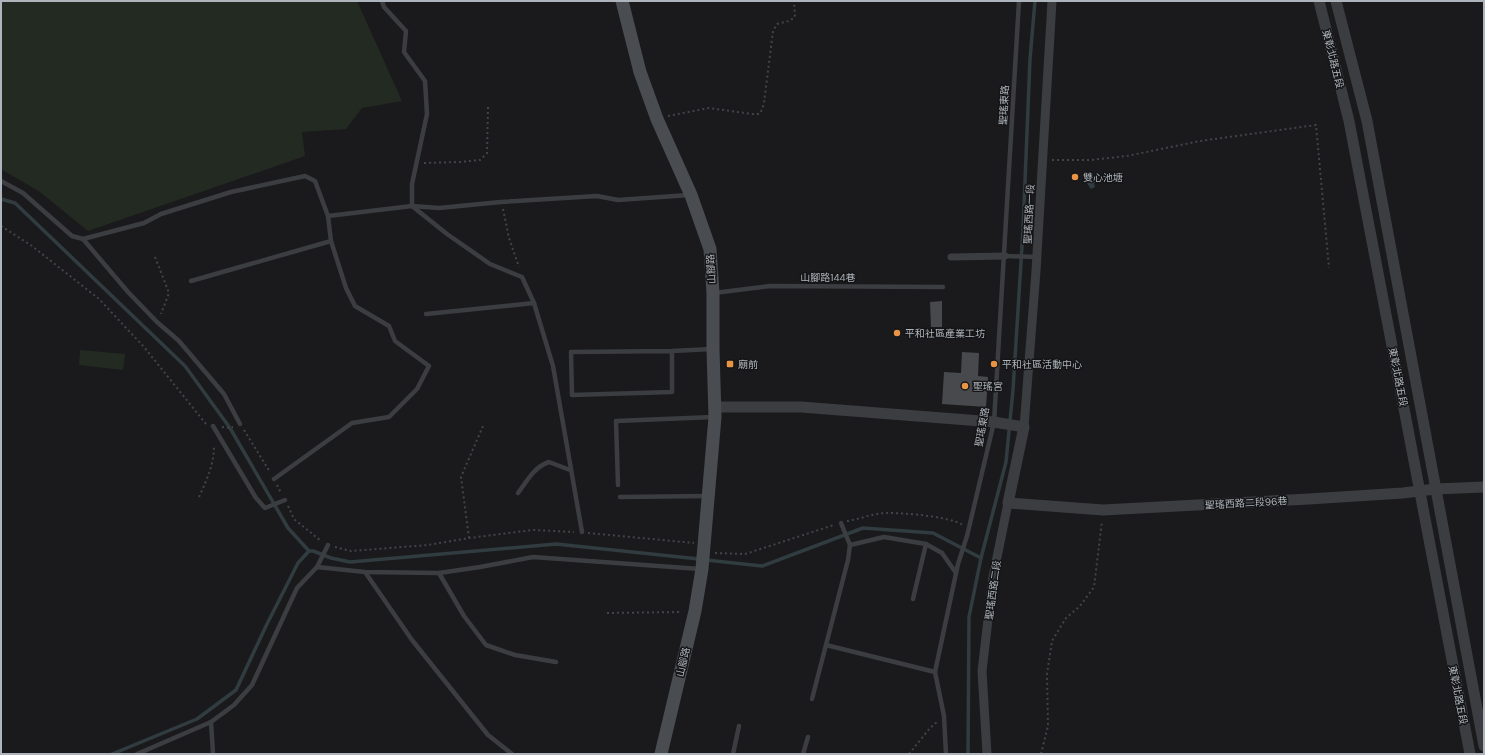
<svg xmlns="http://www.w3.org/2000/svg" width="1485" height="755" font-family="'DM Sans','Noto Sans TC',sans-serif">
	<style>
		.green { fill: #222a22 }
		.water { fill: #303c40 }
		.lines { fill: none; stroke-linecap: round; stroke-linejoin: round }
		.stream { stroke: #303c40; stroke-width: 3.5 }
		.building { fill: #47494c }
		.path { stroke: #414448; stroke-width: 2; stroke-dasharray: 2 3; stroke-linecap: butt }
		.service { stroke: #3b3d41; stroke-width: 4.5 }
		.pedestrian { stroke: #3b3d41; stroke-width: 7 }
		.minor { stroke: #3b3d41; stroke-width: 9 }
		.tertiary { stroke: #3b3d41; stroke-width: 11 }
		.secondary { stroke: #494d51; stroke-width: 13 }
		.poi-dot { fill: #e89446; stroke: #151517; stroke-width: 1.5 }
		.labels { text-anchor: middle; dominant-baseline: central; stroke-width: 3; stroke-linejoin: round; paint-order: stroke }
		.street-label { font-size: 10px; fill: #adb4bb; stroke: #151517 }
		.poi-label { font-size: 10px; fill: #adb4bb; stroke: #151517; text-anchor: start }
	</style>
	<rect width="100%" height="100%" fill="#1a1a1c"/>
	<g class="green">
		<path d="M1,1H357L402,101L362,108L346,129L302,132L305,156L88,231L40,192L1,169Z"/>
		<path d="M80,350L125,354L123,370L79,365Z"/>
	</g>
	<path class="water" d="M1090,176H1094L1100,179V182L1094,183L1095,187L1091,189C1088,185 1086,183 1087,177Z"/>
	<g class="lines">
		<g class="stream">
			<path d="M1,199L15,203L185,366L230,428L288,528L309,551H313L331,558L350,562L556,544L699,559"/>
			<path d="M706,560L762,566L863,528L933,533L981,558"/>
			<path d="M112,754L197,719L236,690L266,626L298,563L309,551"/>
			<path d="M968,754L969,617L981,558L1006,462L1013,390L1023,230L1030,59L1035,1"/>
		</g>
	</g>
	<g class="building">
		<path d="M942,301V327H931L930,302Z"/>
		<path d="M962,352L979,353L978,376L988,377L986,407L942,404L944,372L961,373Z"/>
	</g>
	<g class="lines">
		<g class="path">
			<path d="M668,116L709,108L752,114H759L762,110L764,103L773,31L777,24L789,21L795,17L794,1"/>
			<path d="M1052,160H1091L1127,156L1200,141L1316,125L1329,268"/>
			<path d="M424,163L460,162L480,160L487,153L488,107"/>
			<path d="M503,209L509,238L519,267"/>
			<path d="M1,226L32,246L99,299L144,347L206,424"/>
			<path d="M155,257L169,293L161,314"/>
			<path d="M222,427L230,428L233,427"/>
			<path d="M244,430L270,472"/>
			<path d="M277,485L281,493"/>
			<path d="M199,497C207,479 214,465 214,445"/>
			<path d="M288,506L294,519L321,541"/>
			<path d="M847,521C860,519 874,513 887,513C904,513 948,516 963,525"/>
			<path d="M588,533L694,543"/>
			<path d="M469,538L461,477L483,426"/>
			<path d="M335,547L351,551L428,545L469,538L533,530L574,532"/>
			<path d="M715,553L745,554L834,525"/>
			<path d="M607,613L682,612"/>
			<path d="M909,754L930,728L937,722"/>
			<path d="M1041,754L1048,726L1047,674L1052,641L1066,618L1080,606L1094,587L1102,521"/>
		</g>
		<g class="service">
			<path d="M382,1L384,7L406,31L404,52L425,81L427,114L412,184V206L447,234L490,264L522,277L534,303L553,366L582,532"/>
			<path d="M1,181L23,193L72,236L83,239L128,292L157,322L179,341L224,394L240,424"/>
			<path d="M328,216L412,206L439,208L501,202L597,196L618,200L689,195"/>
			<path d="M83,239L144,223L161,214L231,192L305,176L315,181L328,216L331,241L346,288L355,306L389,326L395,341L429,366L417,389L389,417L352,423L274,479"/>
			<path d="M1005,256L1037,257"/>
			<path d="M191,281L331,241"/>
			<path d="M714,293L770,286L943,287"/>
			<path d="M426,314L534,303"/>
			<path d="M672,351V392L572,395L571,352L672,351L712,349"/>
			<path d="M213,426L256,498L265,508L285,500"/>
			<path d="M618,485L616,421L713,417"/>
			<path d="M518,493C527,481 534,467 549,462L570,470"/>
			<path d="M620,497L707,496"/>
			<path d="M850,545L884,537L926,544L942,553L956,573"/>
			<path d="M317,567L328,545"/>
			<path d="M365,572L412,640L488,735L512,754"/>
			<path d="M439,573L464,616L486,645L515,655L556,662"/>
			<path d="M913,599L926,544"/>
			<path d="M826,645L935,672"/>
			<path d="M812,699L848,560L850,545L841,523"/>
			<path d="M211,722L213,754"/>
			<path d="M137,754L211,722L234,705L252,685L297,588L317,567L365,572L439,573L480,567L533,557L700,569"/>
			<path d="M733,754L739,726"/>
			<path d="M803,754L808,737"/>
			<path d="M946,754L944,716L935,672L958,564L967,536L994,422L1019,1"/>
		</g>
		<path class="pedestrian" d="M951,257L1005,256"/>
		<g class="minor">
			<path d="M1024,427L1036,271L1052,1"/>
			<path d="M987,754L982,671L993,577L1008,503"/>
		</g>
		<g class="tertiary">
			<path d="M1319,1L1349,121L1470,754"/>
			<path d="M1336,1L1367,121L1484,746"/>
			<path d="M715,407H801L994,422L1024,427L1008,503L1103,510L1309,499L1403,493L1435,489L1484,487"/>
		</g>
		<path class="secondary" d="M622,1L640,72L657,119L691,195L710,249L713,293V349L715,417L702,569L695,611L661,754"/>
	</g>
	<g class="poi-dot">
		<circle cx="1075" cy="177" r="4"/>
		<circle cx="897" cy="333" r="4"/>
		<rect x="726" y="360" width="8" height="8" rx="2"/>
		<circle cx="994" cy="364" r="4"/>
		<circle cx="965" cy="386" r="4"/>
	</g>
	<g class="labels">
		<g class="street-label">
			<text transform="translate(1333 59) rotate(76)">東彰北路五段</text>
			<text transform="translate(1004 105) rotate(-87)">聖瑤東路</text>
			<text transform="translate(1029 214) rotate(-87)">聖瑤西路一段</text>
			<text transform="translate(711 269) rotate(-94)">山腳路</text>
			<text x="828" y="277">山腳路144巷</text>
			<text transform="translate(1398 377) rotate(79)">東彰北路五段</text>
			<text transform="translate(982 427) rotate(-80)">聖瑤東路</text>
			<text transform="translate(1246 503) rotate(-3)">聖瑤西路二段96巷</text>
			<text transform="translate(993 590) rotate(-82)">聖瑤西路二段</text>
			<text transform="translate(683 662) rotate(-77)">山腳路</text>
			<text transform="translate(1458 695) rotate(79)">東彰北路五段</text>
		</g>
		<g class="poi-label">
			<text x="1083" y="177">雙心池塘</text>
			<text x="905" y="333">平和社區產業工坊</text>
			<text x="738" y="364">廟前</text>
			<text x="1002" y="364">平和社區活動中心</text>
			<text x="973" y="386">聖瑤宮</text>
		</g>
	</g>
	<rect width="1485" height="755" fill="none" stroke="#adb4bb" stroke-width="4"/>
</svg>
